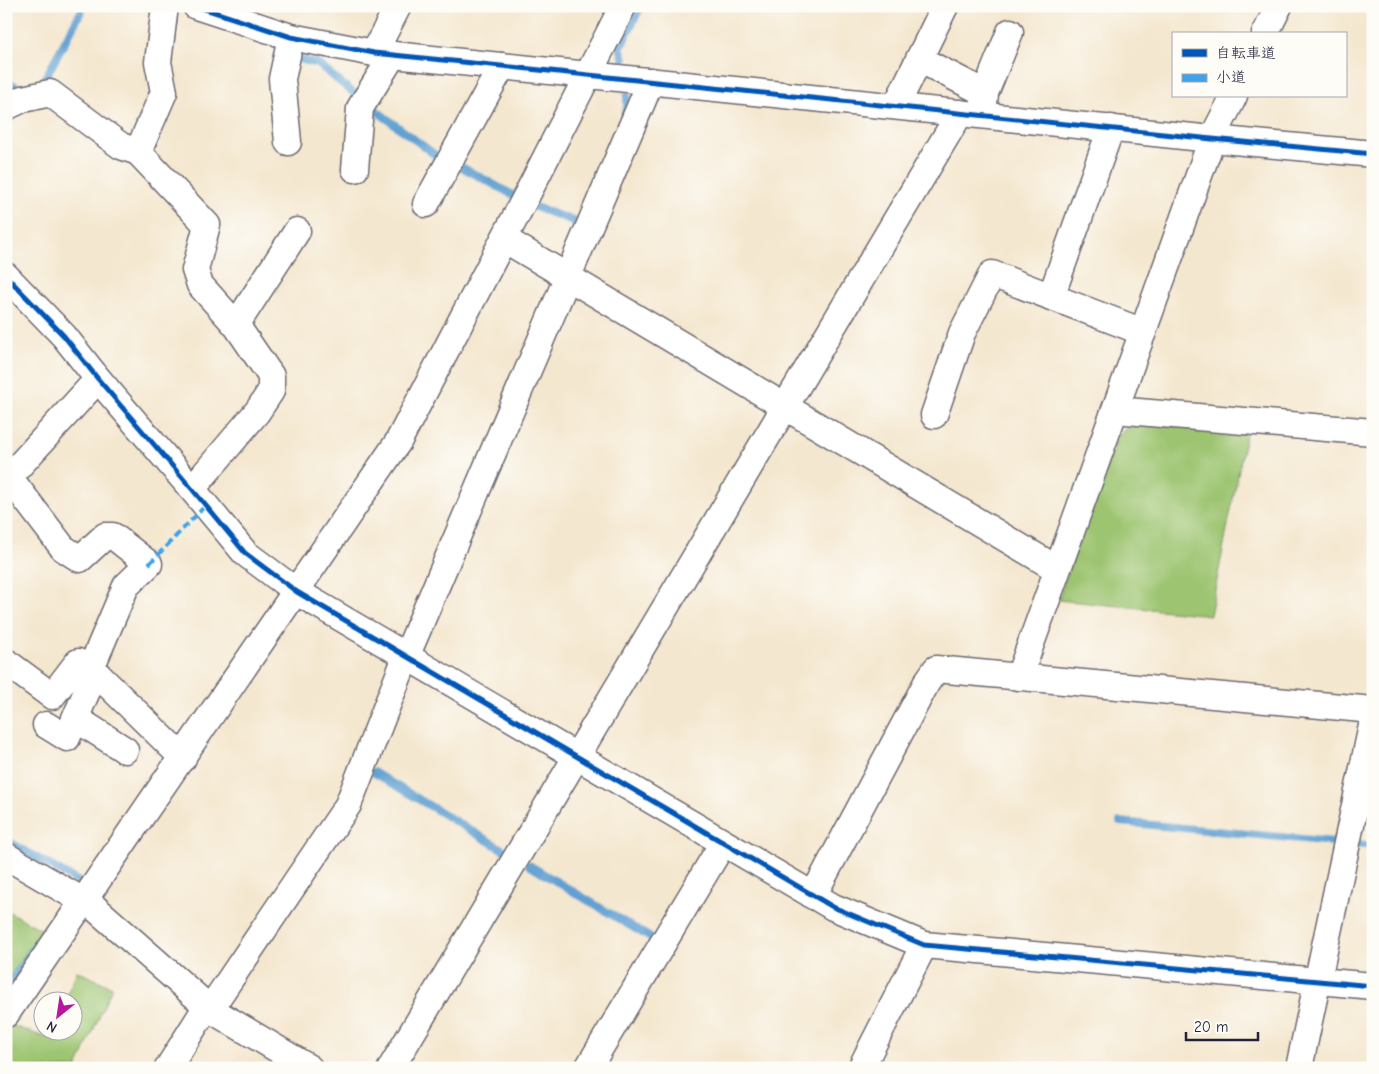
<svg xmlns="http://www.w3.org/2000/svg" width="1379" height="1074" font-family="'Comic Neue','Klee One',sans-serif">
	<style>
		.green { fill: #9dc571; stroke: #607456 }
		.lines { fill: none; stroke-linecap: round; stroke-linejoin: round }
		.stream { stroke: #61a0d3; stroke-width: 8 }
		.minor-casing { stroke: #6c676f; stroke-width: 29 }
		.minor { stroke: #fff; stroke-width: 26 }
		.quiet { stroke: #3ea2ec; stroke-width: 4; stroke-dasharray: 8 4; stroke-linecap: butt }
		.cycleway-casing { stroke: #fdfcf7; stroke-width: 8 }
		.cycleway { stroke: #0057b8; stroke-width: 5 }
	</style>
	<rect width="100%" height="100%" fill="#fdfcf7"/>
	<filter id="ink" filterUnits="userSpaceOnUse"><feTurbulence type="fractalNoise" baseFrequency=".02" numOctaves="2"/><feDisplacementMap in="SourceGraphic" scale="10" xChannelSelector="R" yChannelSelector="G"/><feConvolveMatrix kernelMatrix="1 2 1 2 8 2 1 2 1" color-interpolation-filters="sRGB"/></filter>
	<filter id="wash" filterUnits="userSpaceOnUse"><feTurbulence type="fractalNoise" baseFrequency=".0096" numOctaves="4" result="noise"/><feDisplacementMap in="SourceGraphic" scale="20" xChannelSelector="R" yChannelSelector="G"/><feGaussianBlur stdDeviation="1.12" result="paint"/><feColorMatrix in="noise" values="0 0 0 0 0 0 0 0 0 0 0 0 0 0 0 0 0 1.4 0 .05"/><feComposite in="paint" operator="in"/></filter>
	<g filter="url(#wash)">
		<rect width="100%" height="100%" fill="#f4e7cf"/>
		<g class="green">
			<path d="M1134,422L1246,434L1210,615L1058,600L1118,435Z"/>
			<path d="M6,910L42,930L6,981Z"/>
			<path d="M77,971L112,987L77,1068H6V1032L11,1025L47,1038L50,1032H72V1002L64,1001Z"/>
		</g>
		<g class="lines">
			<g class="stream">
				<path d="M295,58L318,64L356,95"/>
				<path d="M624,59L620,48L641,6"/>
				<path d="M6,82L25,90"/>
				<path d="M38,87L42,84L84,6"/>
				<path d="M369,105L443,161"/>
				<path d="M625,113L627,108V96"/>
				<path d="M456,164L513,195"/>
				<path d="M535,207L579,223"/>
				<path d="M373,772L507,852"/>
				<path d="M1120,822L1334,842"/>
				<path d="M6,840L79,882"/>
				<path d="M1356,844L1373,846"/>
				<path d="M529,865L654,940L652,944"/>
				<path d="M6,989L63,905"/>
			</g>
		</g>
	</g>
	<g filter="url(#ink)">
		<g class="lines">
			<g class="minor-casing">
				<g id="minor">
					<path d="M196,6L291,37L374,53L1212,139L1373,154"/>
					<path d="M1265,34L1279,6"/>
					<path d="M374,53L398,6"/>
					<path d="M919,59L985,93"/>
					<path d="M896,106L945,6"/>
					<path d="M6,107L23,99L50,93L121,146L138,152L164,92L158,62L165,6"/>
					<path d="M983,115L985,93L1010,32"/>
					<path d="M288,142L282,79L291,37"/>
					<path d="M138,152L207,225L195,270L200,285L236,325L271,376V391L257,412L192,489"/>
					<path d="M355,169L360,108L393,55"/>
					<path d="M426,204L502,66"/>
					<path d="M504,239L1057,569"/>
					<path d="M6,276L64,336L98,379L192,489L245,553L297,592L833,907L924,945L1373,986"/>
					<path d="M1051,297L1111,128"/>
					<path d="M236,325L297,231"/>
					<path d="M1115,410L1373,432"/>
					<path d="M934,415L962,333L992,274L1143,332"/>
					<path d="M6,662L52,696L78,662L91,668L183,758"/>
					<path d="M91,668L126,586L149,564L113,536H105L80,559L63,548L9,477L98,379"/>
					<path d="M1019,677L1212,139L1234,96"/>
					<path d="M75,718L125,750"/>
					<path d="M46,725L67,738L87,691L98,675"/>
					<path d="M6,856L95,908L210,1009L309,1068"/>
					<path d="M813,896L927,682L936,669L1373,710"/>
					<path d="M210,1009L348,805L406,657L651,81"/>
					<path d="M6,1014L398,442L531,187L623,6"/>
					<path d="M168,1068L207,1006"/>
					<path d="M391,1068L960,113"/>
					<path d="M588,1068L723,843"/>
					<path d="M861,1068L924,945"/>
					<path d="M1299,1068L1373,721"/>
				</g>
			</g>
			<use href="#minor" class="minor"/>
			<path class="quiet" d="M149,564L206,505"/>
			<g class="cycleway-casing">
				<g id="cycleway">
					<path d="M196,6L291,37L374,53L1212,139L1373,154"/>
					<path d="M6,276L64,336L98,379L192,489L245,553L297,592L833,907L924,945L1373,986"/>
				</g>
			</g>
			<use href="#cycleway" class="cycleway"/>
		</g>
	</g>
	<rect width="1379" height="1074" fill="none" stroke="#fdfcf7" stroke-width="25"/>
	<rect x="1172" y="32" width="175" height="65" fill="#fdfcf7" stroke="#a5a5ac"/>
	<rect x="1182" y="49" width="25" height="8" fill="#0057b8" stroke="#a5a5ac"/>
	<text x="1216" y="58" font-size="15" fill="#22223b">自転車道</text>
	<rect x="1182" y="74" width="25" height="8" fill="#3ea2ec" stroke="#a5a5ac"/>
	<text x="1216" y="82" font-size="15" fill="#22223b">小道</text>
	<g transform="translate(58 1016) rotate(210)"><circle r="24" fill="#fdfcf7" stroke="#a5a5ac"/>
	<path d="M0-4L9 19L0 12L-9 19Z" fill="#b5179e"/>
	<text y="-8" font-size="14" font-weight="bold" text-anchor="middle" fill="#22223b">N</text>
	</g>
	<path d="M1186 1032v8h72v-8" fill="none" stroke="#22223b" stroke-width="2.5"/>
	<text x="1194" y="1032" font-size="15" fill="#22223b" stroke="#fdfcf7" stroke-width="4" paint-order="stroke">20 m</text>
</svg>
